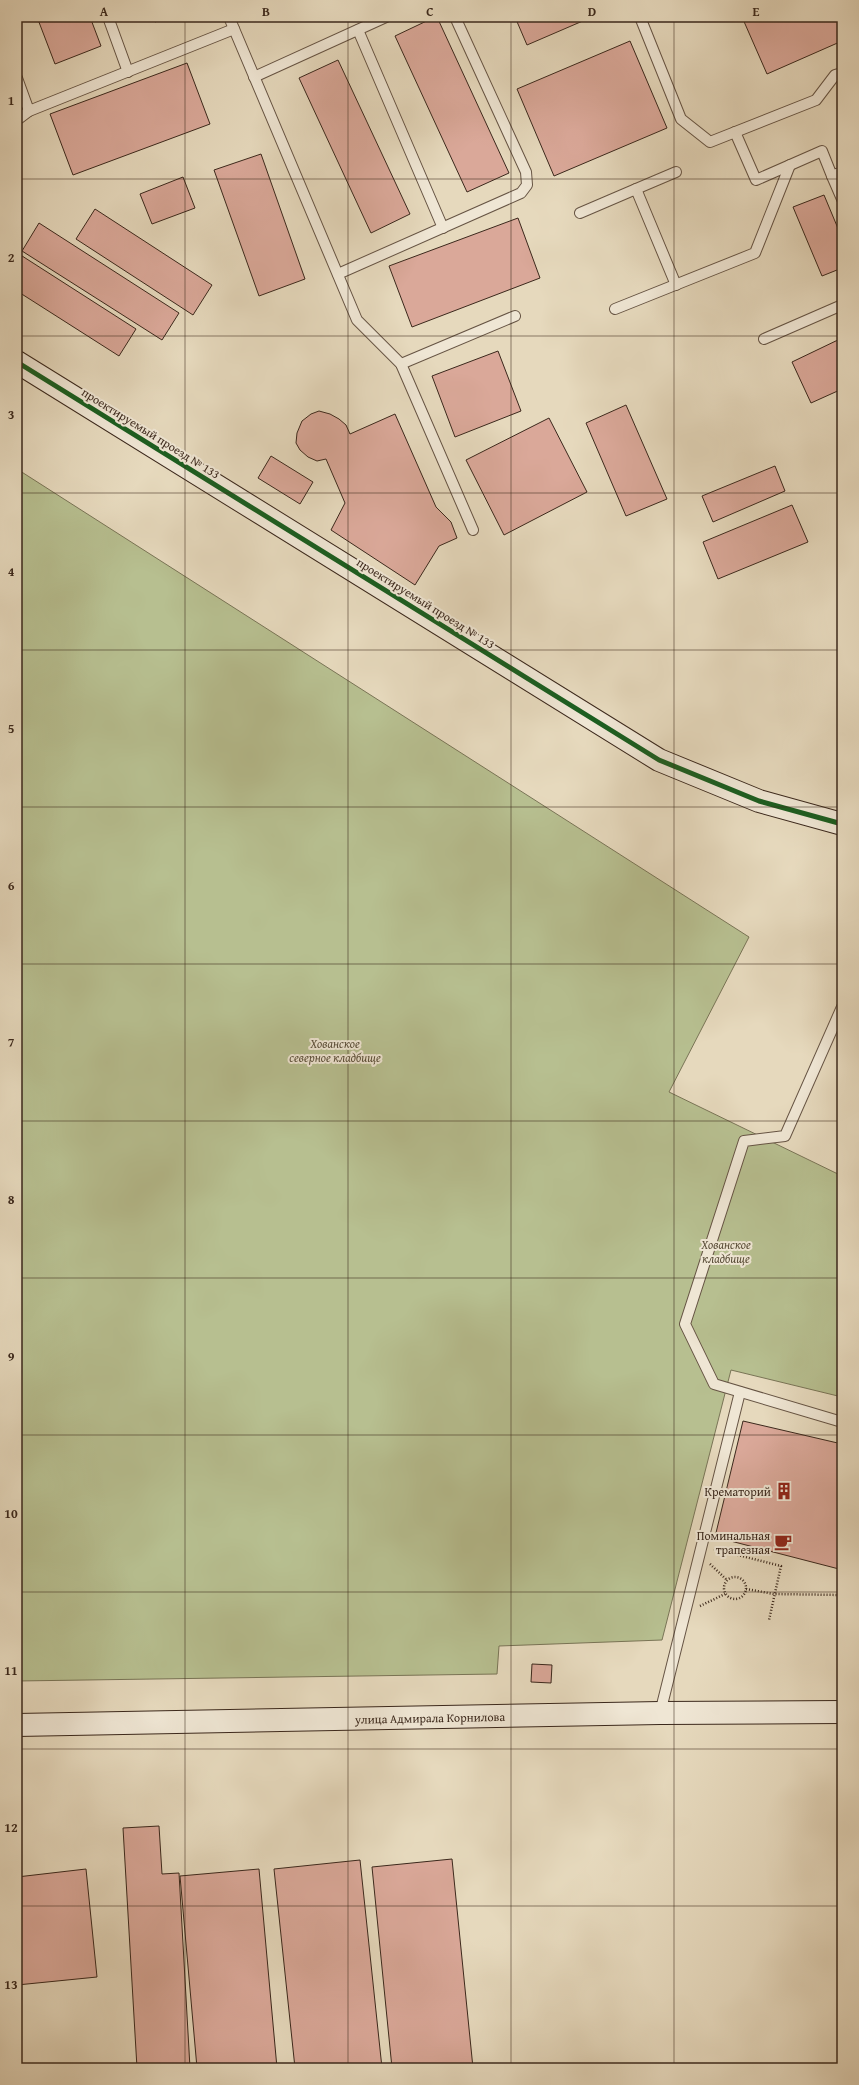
<svg xmlns="http://www.w3.org/2000/svg" width="859" height="2085" font-family="'Gentium Book Plus',serif">
	<style>
		.green { fill: #b7bf90; stroke: #797456 }
		.building { fill: #daa899; stroke: #3b281c }
		.lines { fill: none; stroke-linecap: round; stroke-linejoin: round }
		.lane-casing { stroke: #665444; stroke-width: 12 }
		.secondary-casing { stroke: #3b281c; stroke-width: 24 }
		.path { stroke: #3b281c; stroke-width: 2.5; stroke-dasharray: 1 2; stroke-linecap: butt }
		.lane { stroke: #efe6d4; stroke-width: 10 }
		.secondary { stroke: #efe6d4; stroke-width: 22 }
		.cycleway-casing { stroke: #efe6d4; stroke-width: 8 }
		.cycleway { stroke: #1b5e20; stroke-width: 5 }
		.grid { fill: none; stroke: #3b281c; stroke-width: 1; stroke-opacity: 0.55 }
		.labels { text-anchor: middle; dominant-baseline: central; stroke-width: 4; stroke-linejoin: round; paint-order: stroke }
		.street-label { font-size: 12px; fill: #3b281c; stroke: #efe6d4 }
		.park-label { font-size: 12px; font-style: italic; fill: #5a4e39; stroke: #efe6d4 }
		.poi-label { font-size: 12px; fill: #3b281c; stroke: #efe6d4; text-anchor: end }
		.neatline { fill: none; stroke: #3b281c; stroke-width: 1.5 }
		.grid-label { font-size: 13px; text-anchor: middle; font-weight: bold; fill: #3b281c }
	</style>
	<rect width="100%" height="100%" fill="#e6d9bd"/>
	<filter id="stains"><feTurbulence type="fractalNoise" baseFrequency=".005" numOctaves="4"/><feColorMatrix values="0 0 0 0 .2 0 0 0 0 .09 0 0 0 0 .02 0 0 0 .5 -.17"/></filter>
	<radialGradient id="worn" r=".72"><stop offset=".6" stop-color="#630" stop-opacity="0"/><stop offset="1" stop-color="#630" stop-opacity=".3"/></radialGradient>
	<path class="green" d="M17,469L749,937L669,1092L842,1176V1296L840,1307L842,1308V1397L731,1370L662,1640L499,1646L497,1674L17,1681Z"/>
	<g class="building">
		<path d="M37,17H90L101,46L55,64Z"/>
		<path d="M153,17H167L155,22Z"/>
		<path d="M435,17H437L509,173L467,192L395,36Z"/>
		<path d="M515,17H592L527,45Z"/>
		<path d="M742,17H842V41L767,74Z"/>
		<path d="M630,41L667,128L554,176L517,89Z"/>
		<path d="M338,60L410,214L371,233L299,78Z"/>
		<path d="M187,63L210,124L73,175L50,114Z"/>
		<path d="M261,154L305,279L259,296L214,170Z"/>
		<path d="M183,177L195,208L152,224L140,194Z"/>
		<path d="M824,195L842,238V268L822,276L793,207Z"/>
		<path d="M95,209L212,285L193,315L76,239Z"/>
		<path d="M518,218L540,278L412,327L389,266Z"/>
		<path d="M39,223L179,313L162,340L22,251Z"/>
		<path d="M19,254L136,329L119,356L17,291Z"/>
		<path d="M842,338V389L811,403L792,362Z"/>
		<path d="M498,351L521,411L455,437L432,376Z"/>
		<path d="M626,405L667,499L626,516L586,423Z"/>
		<path d="M319,411L330,414L339,419L346,425L350,434L395,414L436,507L451,522L457,538L439,546L415,585L331,530L345,503L326,459L317,461L308,457L300,450L296,443L297,433L302,421L311,414Z"/>
		<path d="M549,418L587,492L504,535L466,460Z"/>
		<path d="M271,456L313,482L300,504L258,478Z"/>
		<path d="M775,466L785,491L713,522L702,496Z"/>
		<path d="M792,505L808,542L718,579L703,542Z"/>
		<path d="M743,1421L842,1444V1556L839,1569L715,1537Z"/>
		<path d="M532,1664L552,1665L551,1683L531,1682Z"/>
		<path d="M159,1826L162,1874L179,1873L190,2068H137L123,1828Z"/>
		<path d="M452,1859L473,2068H392L372,1867Z"/>
		<path d="M360,1860L382,2068H295L274,1869Z"/>
		<path d="M86,1869L97,1977L17,1985V1877Z"/>
		<path d="M259,1869L277,2068H197L180,1876Z"/>
	</g>
	<g class="lines">
		<g class="lane-casing">
			<g id="lane">
				<path d="M108,17L128,72"/>
				<path d="M229,17L357,320L401,364L473,530"/>
				<path d="M640,17L681,119L710,142L816,100L835,75L842,73"/>
				<path d="M358,30L443,228"/>
				<path d="M254,77L386,17"/>
				<path d="M17,78L29,111"/>
				<path d="M17,120L29,111L234,29"/>
				<path d="M735,132L756,180L822,151L832,176L842,172"/>
				<path d="M832,176L842,199"/>
				<path d="M636,189L676,172"/>
				<path d="M580,213L636,189L676,285"/>
				<path d="M338,274L521,193L527,185L526,172L455,17"/>
				<path d="M615,309L755,253L790,165"/>
				<path d="M764,339L842,305"/>
				<path d="M401,364L515,316"/>
				<path d="M842,1007L785,1136L744,1141L685,1324L714,1384L842,1422"/>
				<path d="M660,1713L740,1392"/>
			</g>
		</g>
		<g class="secondary-casing">
			<g id="secondary">
				<path d="M17,362L659,760L759,801L842,824"/>
				<path id="s1" d="M17,1725L660,1713L842,1712"/>
			</g>
		</g>
		<g class="path">
			<path d="M714,1549L781,1566L769,1620"/>
			<path d="M710,1564L727,1580"/>
			<circle cx="735" cy="1588" r="11"/>
			<path d="M746,1589L774,1594L842,1595"/>
			<path d="M700,1606L725,1594"/>
		</g>
		<use href="#lane" class="lane"/>
		<use href="#secondary" class="secondary"/>
		<g class="cycleway-casing">
			<path id="cycleway" d="M17,362L659,760L759,801L842,824"/>
		</g>
		<use href="#cycleway" class="cycleway"/>
	</g>
	<path class="grid" d="M185,17V2068M348,17V2068M511,17V2068M674,17V2068M17,179H842M17,336H842M17,493H842M17,650H842M17,807H842M17,964H842M17,1121H842M17,1278H842M17,1435H842M17,1592H842M17,1749H842M17,1906H842"/>
	<defs>
		<g id="building-bare" transform="scale(1.38)"><path d="M-4-6H4V6H1V3H-1V6H-4ZM-2.5-4.3h1.7v1.8h-1.7ZM.8-4.3h1.7v1.8H.8ZM-2.5-1h1.7V.8h-1.7ZM.8-1h1.7V.8H.8Z" fill="#8f2418" stroke="#efe6d4" stroke-width="2.5" paint-order="stroke"/></g>
		<g id="cafe-bare" transform="scale(1.38)"><path d="M-5.5-4.5H6V0H3Q3 3.5 0 3.5H-2.5Q-5.5 3.5-5.5 0ZM3-3.2v2h1.7v-2ZM-6 4.5H4V6H-6Z" fill="#8f2418" stroke="#efe6d4" stroke-width="2.5" paint-order="stroke"/></g>
	</defs>
	<g fill-rule="evenodd">
		<use href="#building-bare" x="784" y="1491"/>
		<use href="#cafe-bare" x="783" y="1542"/>
	</g>
	<g class="labels">
		<g class="street-label">
			<text transform="translate(151 433) rotate(32)">проектируемый проезд № 133</text>
			<text transform="translate(426 603) rotate(32)">проектируемый проезд № 133</text>
			<text stroke="none"><textPath href="#s1" startOffset="413">улица Адмирала Корнилова</textPath></text>
		</g>
		<g class="park-label">
			<text x="335" y="1043">Хованское<tspan x="335" dy="14">северное кладбище</tspan></text>
			<text x="726" y="1244">Хованское<tspan x="726" dy="14">кладбище</tspan></text>
		</g>
		<g class="poi-label">
			<text x="771" y="1491">Крематорий</text>
			<text x="770" y="1535">Поминальная<tspan x="770" dy="14">трапезная</tspan></text>
		</g>
	</g>
	<rect width="859" height="2085" fill="none" stroke="#e6d9bd" stroke-width="44"/>
	<rect x="22" y="22" width="815" height="2041" class="neatline"/>
	<g class="grid-label">
		<text x="104" y="16">A</text>
		<text x="266" y="16">B</text>
		<text x="430" y="16">C</text>
		<text x="592" y="16">D</text>
		<text x="756" y="16">E</text>
		<text x="11" y="105">1</text>
		<text x="11" y="262">2</text>
		<text x="11" y="419">3</text>
		<text x="11" y="576">4</text>
		<text x="11" y="733">5</text>
		<text x="11" y="890">6</text>
		<text x="11" y="1047">7</text>
		<text x="11" y="1204">8</text>
		<text x="11" y="1361">9</text>
		<text x="11" y="1518">10</text>
		<text x="11" y="1675">11</text>
		<text x="11" y="1832">12</text>
		<text x="11" y="1989">13</text>
	</g>
	<rect width="100%" height="100%" filter="url(#stains)"/>
	<rect width="100%" height="100%" fill="url(#worn)"/>
</svg>
